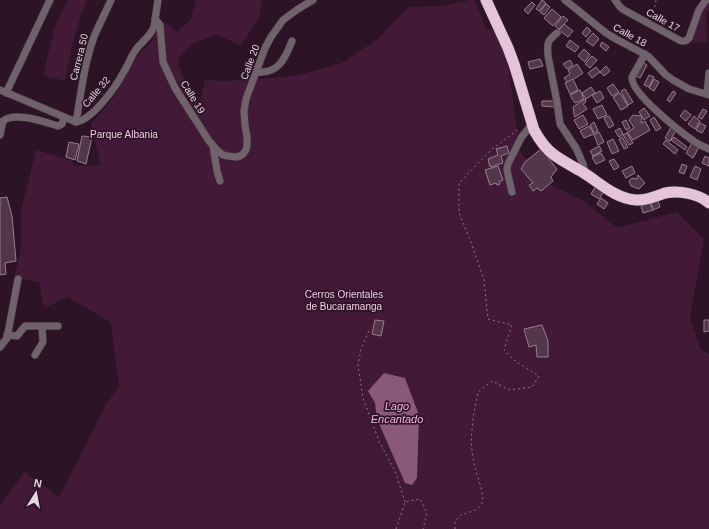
<svg xmlns="http://www.w3.org/2000/svg" width="709" height="529" font-family="Arial,sans-serif">
	<style>
		.green { fill: #421a38 }
		.water { fill: #89587b }
		.building { fill: #52374a; stroke: #9a7b90 }
		.lines { fill: none; stroke-linecap: round; stroke-linejoin: round }
		.minor-casing { stroke: #462f40; stroke-width: 8 }
		.highway-casing { stroke: #462f40; stroke-width: 12 }
		.path { stroke: #8b7685; stroke-width: 1; stroke-dasharray: 2 3; stroke-linecap: butt }
		.minor { stroke: #70626b; stroke-width: 7 }
		.highway { stroke: #e5c3da; stroke-width: 11 }
		.labels { text-anchor: middle; dominant-baseline: central; stroke-width: 3.5; stroke-linejoin: round; paint-order: stroke }
		.street-label { font-size: 10px; fill: #e6d4e0; stroke: #2c1426 }
		.park-label { font-size: 10px; fill: #f7c9e9; stroke: #2c1426 }
		.water-label { font-size: 11px; font-style: italic; fill: #fbafe4; stroke: #2c1426 }
	</style>
	<rect width="100%" height="100%" fill="#2c1426"/>
	<g class="green">
		<path d="M71,0H87C76,26 70,54 65,81L43,75L55,27L66,2Z"/>
		<path d="M196,0H262L259,17L241,46L216,34L192,44L179,57V66L183,76L189,101L200,102L205,80L224,81L242,80L296,76L342,63L378,39L408,7L444,6L470,0H474L487,30L494,27L508,64L520,152L546,182L585,202L617,228L677,212L704,239L690,317L700,349L709,354V529H0V506L24,472L59,497L106,405L119,387L111,323L68,297L44,308L39,282L14,278L21,249V211L36,150L72,161L73,166L101,165L91,124L114,97L137,56L152,41L161,20L177,32L191,19Z"/>
		<path d="M707,3H709V10L706,15V21L708,42L691,43L700,13Z"/>
	</g>
	<path class="water" d="M384,373L405,378L419,415L417,478L412,485L405,483L377,419L375,403L368,391Z"/>
	<g class="building">
		<path d="M542,0L546,3L539,11L536,9Z"/>
		<path d="M532,2L535,5L528,14L524,10Z"/>
		<path d="M546,4L550,7L544,15L540,12Z"/>
		<path d="M552,9L561,17L553,26L544,18Z"/>
		<path d="M563,16L568,20L559,29L555,26Z"/>
		<path d="M564,24L573,31L568,37L559,30Z"/>
		<path d="M587,27L591,31L586,37L582,33Z"/>
		<path d="M593,33L599,39L593,46L586,41Z"/>
		<path d="M570,40L579,47L575,52L566,46Z"/>
		<path d="M602,42L609,47L606,51L600,46Z"/>
		<path d="M584,49L590,55L585,62L578,56Z"/>
		<path d="M592,56L597,60L590,68L585,64Z"/>
		<path d="M540,59L543,66L530,69L528,62Z"/>
		<path d="M570,60L573,65L567,69L563,64Z"/>
		<path d="M642,62L647,65L640,78L634,75Z"/>
		<path d="M577,64L583,73L568,83L564,78L570,74L568,70Z"/>
		<path d="M606,66L610,71L604,76L600,72Z"/>
		<path d="M596,67L600,72L592,78L588,73Z"/>
		<path d="M649,75L654,77L649,87L644,85Z"/>
		<path d="M573,79L578,90L570,94L565,83Z"/>
		<path d="M654,79L659,82L654,91L649,88Z"/>
		<path d="M613,84L619,92L612,96L607,88Z"/>
		<path d="M591,87L595,93L586,99L582,93Z"/>
		<path d="M625,89L633,102L628,105L621,91Z"/>
		<path d="M580,90L584,99L575,103L570,95Z"/>
		<path d="M600,91L604,98L597,103L592,95Z"/>
		<path d="M673,91L676,93L670,102L667,100Z"/>
		<path d="M620,93L628,106L621,110L613,97Z"/>
		<path d="M585,99L586,102L583,104L587,109L575,117L574,115L573,107Z"/>
		<path d="M542,101H554V107L542,106Z"/>
		<path d="M602,105L607,115L598,119L593,109Z"/>
		<path d="M644,108L650,116L644,120L639,112Z"/>
		<path d="M703,109L707,111L702,119L698,117Z"/>
		<path d="M685,110L691,115L686,121L680,116Z"/>
		<path d="M583,115L588,124L579,129L574,120Z"/>
		<path d="M633,115L642,116L641,123L645,121L650,130L633,140L627,132L634,128L629,120Z"/>
		<path d="M609,116L614,125L609,128L604,118Z"/>
		<path d="M694,116L700,121L695,129L688,124Z"/>
		<path d="M654,117L661,128L656,131L650,120Z"/>
		<path d="M626,120L630,128L626,130L622,122Z"/>
		<path d="M594,122L598,131L594,133L590,125Z"/>
		<path d="M700,123L706,126L702,133L696,130Z"/>
		<path d="M589,126L594,134L584,138L580,131Z"/>
		<path d="M671,127L676,130L670,141L665,138Z"/>
		<path d="M620,128L623,134L619,137L615,131Z"/>
		<path d="M599,132L604,142L598,145L594,135Z"/>
		<path d="M627,133L633,143L629,145L623,135Z"/>
		<path d="M82,136L92,137L86,164L77,161Z"/>
		<path d="M622,137L628,147L624,149L619,139Z"/>
		<path d="M674,137L687,147L685,150L671,140Z"/>
		<path d="M613,139L619,151L612,154L607,142Z"/>
		<path d="M666,140L678,150L675,154L663,144Z"/>
		<path d="M69,142L79,144L75,160L66,157Z"/>
		<path d="M692,143L699,147L693,158L686,153Z"/>
		<path d="M507,146L509,153L501,156L503,163L490,167L488,159L498,155L496,149Z"/>
		<path d="M599,146L602,151L593,156L590,151Z"/>
		<path d="M541,149L557,169L551,177L553,181L541,191L537,188L533,191L529,185L533,183L521,169L525,162Z"/>
		<path d="M601,153L605,160L596,164L592,157Z"/>
		<path d="M705,156L709,158V166L702,163Z"/>
		<path d="M614,159L619,167L614,170L609,161Z"/>
		<path d="M682,164L687,166L684,174L679,172Z"/>
		<path d="M498,166L503,180L499,182L500,184L497,185L496,183L490,185L485,170Z"/>
		<path d="M632,166L635,173L626,178L622,171Z"/>
		<path d="M695,166L701,169L697,180L690,177Z"/>
		<path d="M638,175L645,183L639,189L631,186L629,181L632,178L637,179Z"/>
		<path d="M597,184L605,189L599,199L591,194Z"/>
		<path d="M7,197L12,216L16,261L5,263L6,274L0,275V198Z"/>
		<path d="M601,198L608,203L604,209L597,204Z"/>
		<path d="M658,201L660,207L653,210L651,203Z"/>
		<path d="M650,203L653,210L643,213L641,206Z"/>
		<path d="M375,320L384,321L381,336L372,334Z"/>
		<path d="M704,320H709V331L704,332Z"/>
		<path d="M542,325L548,341V357H537L536,345L529,347L524,329Z"/>
	</g>
	<g class="lines">
		<g class="minor-casing">
			<g id="minor">
				<path d="M565,0L606,33L616,39L648,56L666,75L673,80L689,89L709,95"/>
				<path d="M615,0L620,7L624,10L681,41C685,41 687,41 689,38L699,10L706,0"/>
				<path d="M155,19L160,25L163,62L175,88L209,141L218,151L223,155L228,156L236,157L240,156L243,154L246,150L247,146V137L245,125L244,111L246,99L265,48L271,37L283,20L298,9L313,0"/>
				<path d="M557,33C547,41 547,43 548,56L557,102L560,124L576,148L583,164L585,173"/>
				<path d="M645,54L632,77C630,93 682,133 695,142C700,145 704,147 709,149"/>
				<path d="M257,72C278,74 285,59 292,41"/>
				<path d="M0,90L76,122C92,120 116,87 123,73C128,66 130,58 135,51C141,42 150,37 154,27L158,0"/>
				<path d="M6,93L50,0"/>
				<path d="M707,94L709,73"/>
				<path d="M76,122C81,94 84,64 94,37C99,24 106,12 111,0"/>
				<path d="M0,135L3,121C15,111 45,122 58,126L62,124L64,117"/>
				<path d="M213,146L217,171L220,181"/>
				<path d="M512,192L508,175L507,169L508,164L521,138L532,124"/>
				<path d="M7,335L17,336L25,326H58"/>
				<path d="M0,347L7,338L18,279"/>
				<path d="M35,355L43,342L42,326"/>
			</g>
		</g>
		<g class="highway-casing">
			<path id="highway" d="M486,0L508,48L514,64L534,130C539,139 545,148 553,154C562,161 574,167 584,173C600,183 616,199 636,200C646,201 656,196 665,193C679,190 699,194 709,203"/>
		</g>
		<g class="path">
			<path d="M653,17L656,0"/>
			<path d="M369,331L361,349L358,365L363,398L379,441L395,471L405,502"/>
			<path d="M396,529L405,502L420,499L427,513L423,529"/>
			<path d="M455,529V522C457,519 459,517 461,515C468,512 479,511 482,503C485,494 477,477 475,467C468,442 473,417 478,392L492,381L510,390L532,387L539,376L515,361L504,350L512,325L488,319L484,280L471,242L459,213V183L492,149L519,129"/>
		</g>
		<use href="#minor" class="minor"/>
		<use href="#highway" class="highway"/>
	</g>
	<g class="labels">
		<g class="street-label">
			<text transform="translate(663 20) rotate(29)">Calle 17</text>
			<text transform="translate(630 35) rotate(29)">Calle 18</text>
			<text transform="translate(79 57) rotate(-76)">Carrera 50</text>
			<text transform="translate(250 62) rotate(-69)">Calle 20</text>
			<text transform="translate(96 92) rotate(-50)">Calle 32</text>
			<text transform="translate(193 97) rotate(58)">Calle 19</text>
		</g>
		<g class="park-label">
			<text x="124" y="134">Parque Albania</text>
			<text x="344" y="294">Cerros Orientales<tspan x="344" dy="12">de Bucaramanga</tspan></text>
		</g>
		<g class="water-label">
			<text x="397" y="406">Lago<tspan x="397" dy="13">Encantado</tspan></text>
		</g>
	</g>
	<g transform="translate(36 493) rotate(11)" stroke="#2c1426" stroke-width="3" paint-order="stroke">
	<path d="M0-3L7 15L0 10L-7 15Z" fill="#e6d4e0"/>
	<text y="-6" font-size="11" font-weight="bold" text-anchor="middle" fill="#e6d4e0">N</text>
	</g>
</svg>
